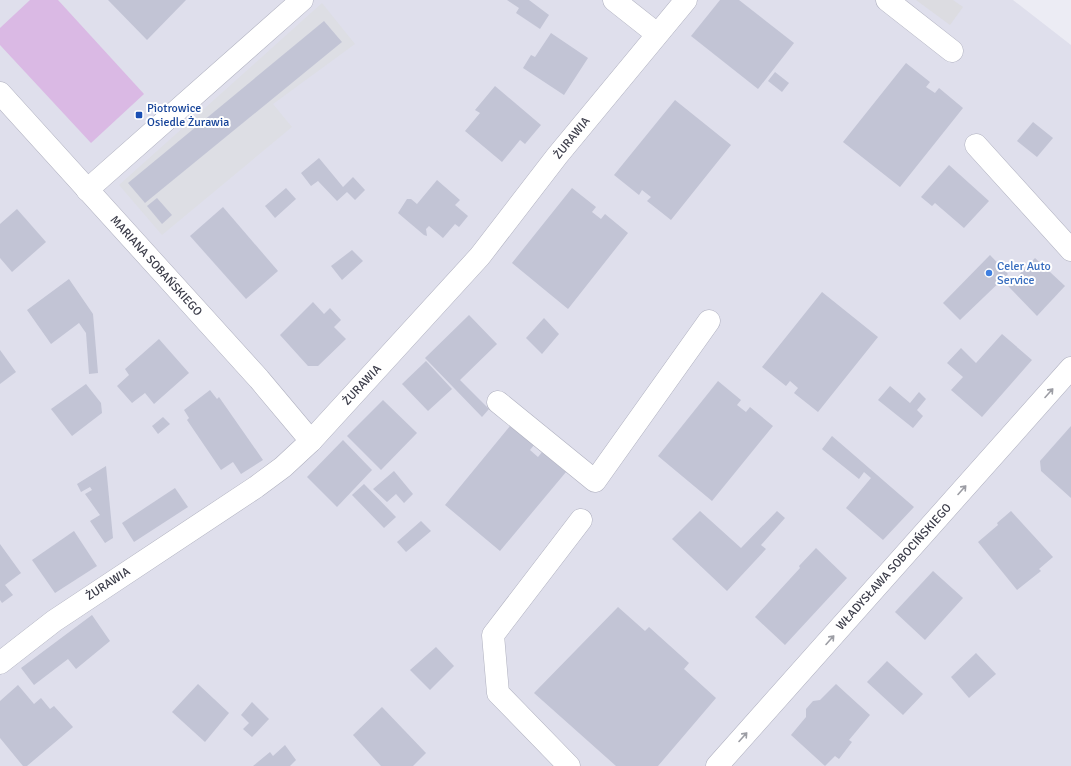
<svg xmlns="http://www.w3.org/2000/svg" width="1071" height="766" font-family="Signika,sans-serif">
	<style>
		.residential { fill: #dfdfec }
		.industrial { fill: #dddee4 }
		.green { fill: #dab9e4 }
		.parking { fill: #dcdce1 }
		.building { fill: #c2c4d5 }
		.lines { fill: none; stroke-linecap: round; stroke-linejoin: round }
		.street-casing { stroke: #afb0bf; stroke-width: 23 }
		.street { stroke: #fff; stroke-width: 22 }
		.oneway { stroke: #9c9da4 }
		.transit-dot { fill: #1a4fb4; stroke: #fff; stroke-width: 1.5 }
		.shop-dot { fill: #3f7fe0; stroke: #fff; stroke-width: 1.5 }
		.labels { text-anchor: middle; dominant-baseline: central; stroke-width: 4; stroke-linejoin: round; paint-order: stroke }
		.transit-label { font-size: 12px; fill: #164399; stroke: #fff; text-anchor: start }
		.street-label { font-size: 12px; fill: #3a3b48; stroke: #fff }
		.shop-label { font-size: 12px; fill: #366cbe; stroke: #fff; text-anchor: start }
	</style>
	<rect width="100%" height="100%" fill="#ececf4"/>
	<path class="residential" d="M0,0H1013L1071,45V766H0Z"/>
	<path class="industrial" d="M322,3L355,44L273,104L292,127L162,235L119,185Z"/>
	<path class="green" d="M30,0H58L144,94L91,143L0,45V28Z"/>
	<path class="parking" d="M916,0H953L963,7L950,25Z"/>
	<g class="building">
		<path d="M108,0H186L147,40Z"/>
		<path d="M507,0H529L549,15L540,29L516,13L519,8Z"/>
		<path d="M720,0H739L794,43L758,89L691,36Z"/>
		<path d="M324,21L342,42L145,203L128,183Z"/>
		<path d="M551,33L588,58L564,95L523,68L531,55L535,57Z"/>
		<path d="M906,63L930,82L926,87L935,93L939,88L963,108L900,187L843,142Z"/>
		<path d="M775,72L789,83L782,92L768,81Z"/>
		<path d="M495,86L541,125L525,144L520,140L502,162L465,131L480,113L475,110Z"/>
		<path d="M675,100L731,145L671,220L647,201L651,197L642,190L639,195L614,175Z"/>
		<path d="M1033,122L1053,138L1037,157L1017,141Z"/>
		<path d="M319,158L343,187L353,177L365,190L355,200L347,192L337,201L318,181L311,186L301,173Z"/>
		<path d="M949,165L989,201L964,228L935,203L932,206L921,197Z"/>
		<path d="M437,180L460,200L455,205L468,216L459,227L455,224L443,238L429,226L426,229L427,236L424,235L398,213L407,199H411L417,204Z"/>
		<path d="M286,188L296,199L275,218L265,206Z"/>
		<path d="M572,188L596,207L592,212L601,219L605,214L628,233L568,309L512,263Z"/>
		<path d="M157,198L172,215L162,224L147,206Z"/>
		<path d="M223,207L278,271L246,299L190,236Z"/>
		<path d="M17,209L46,242L12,272L0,258V224Z"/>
		<path d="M352,250L363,261L342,280L331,266Z"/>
		<path d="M990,255L1008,274L960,320L943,303Z"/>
		<path d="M1035,258L1065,286L1037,316L1008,286Z"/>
		<path d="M69,279L93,314L98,373L89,374L86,333L79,323L51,344L27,310Z"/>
		<path d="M822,292L878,337L818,412L794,393L798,388L790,381L786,386L762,367Z"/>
		<path d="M313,302L324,314L330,308L341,320L334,327L346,339L318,366H308L280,335Z"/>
		<path d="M469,315L497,344L460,380L489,409L482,417L425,358Z"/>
		<path d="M544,318L559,334L542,354L526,338Z"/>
		<path d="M1002,334L1032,360L982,417L951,390L963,377L947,363L961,348L976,363Z"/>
		<path d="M159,339L189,373L154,404L145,393L132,403L117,386L129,375L125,369Z"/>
		<path d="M0,350L16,372L0,384Z"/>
		<path d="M426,361L452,389L428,411L402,384Z"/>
		<path d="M718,381L741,400L737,405L746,412L750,407L773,426L712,501L658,456Z"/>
		<path d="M86,384L101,403L102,413L72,436L51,409Z"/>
		<path d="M890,386L910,403L919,392L926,399L917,410L923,416L913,428L878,400Z"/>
		<path d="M210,390L217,399L219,397L263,460L241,474L233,462L221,470L187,420L189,418L184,410Z"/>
		<path d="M383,400L417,433L381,470L347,436Z"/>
		<path d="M163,417L170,424L158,434L152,426Z"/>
		<path d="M510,426L534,445L530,450L538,457L542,452L566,472L500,551L445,505Z"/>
		<path d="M1071,426V498L1041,471L1040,461Z"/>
		<path d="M832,436L914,507L883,540L846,508L871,478L864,472L859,479L823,450L822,449Z"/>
		<path d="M343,440L372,470L337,507L307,477Z"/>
		<path d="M106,466L113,538L105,543L90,521L100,515L85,494L92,490L90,487L81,492L77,484Z"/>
		<path d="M394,471L413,494L404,503L396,494L387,502L373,489Z"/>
		<path d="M364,484L396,517L384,528L352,495Z"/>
		<path d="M175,488L188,507L134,542L122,523Z"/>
		<path d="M700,511L741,548L777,511L785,518L761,545L766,549L727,591L672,539Z"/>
		<path d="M1011,511L1053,557L1039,569L1041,571L1017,590L978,542L998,525L997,523Z"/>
		<path d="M421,521L431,531L406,552L397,542Z"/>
		<path d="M74,531L97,566L55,593L32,560Z"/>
		<path d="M0,544L21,573L5,585L13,595L2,603L0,600Z"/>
		<path d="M816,548L847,578L785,645L755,617L800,568L799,566Z"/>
		<path d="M933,571L963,598L925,640L895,612Z"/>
		<path d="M618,607L645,631L649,627L689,663L684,669L716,698L658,766H616L534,693Z"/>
		<path d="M92,615L110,641L76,669L68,659L34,685L21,668Z"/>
		<path d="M436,647L454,666L430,690L410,670Z"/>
		<path d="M976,653L996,674L969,698L951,677Z"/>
		<path d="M887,661L923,694L903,715L867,682Z"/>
		<path d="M198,684L229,713L205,742L172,712Z"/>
		<path d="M836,684L870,715L849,740L852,742L839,759L835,756L825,766L791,735L806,717V709L813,701L820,700Z"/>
		<path d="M18,685L34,704L41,698L50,709L54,706L73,727L27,766H23L0,738V701Z"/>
		<path d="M252,702L269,719L252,737L243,729L249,723L241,715Z"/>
		<path d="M382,707L426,753L413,766H381L353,735Z"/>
		<path d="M285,745L296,760L290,766H253L270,752L273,756Z"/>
	</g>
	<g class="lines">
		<g class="street-casing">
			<g id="street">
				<path d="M614,0L657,34"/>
				<path d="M887,0L952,51"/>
				<path d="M0,93L259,379L311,441"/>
				<path d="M976,145L1071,250"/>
				<path d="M87,190L302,0"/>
				<path d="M498,402L595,481L709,321"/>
				<path d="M0,663L54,621L256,487L283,467L311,441L480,256L557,156L686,0"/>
				<path d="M569,766L498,693L493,635L581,520"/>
				<path d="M717,766L1071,368"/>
			</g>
		</g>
		<use href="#street" class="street"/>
	</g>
	<defs><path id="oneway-shaft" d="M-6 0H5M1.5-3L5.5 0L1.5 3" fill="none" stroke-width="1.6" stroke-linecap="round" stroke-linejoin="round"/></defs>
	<g class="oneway">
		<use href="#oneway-shaft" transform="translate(1049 393) rotate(-48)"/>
		<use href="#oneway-shaft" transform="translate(962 490) rotate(-48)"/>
		<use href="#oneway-shaft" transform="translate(830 640) rotate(-48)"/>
		<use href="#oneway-shaft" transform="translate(743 737) rotate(-48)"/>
	</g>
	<rect class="transit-dot" x="135" y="111" width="8" height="8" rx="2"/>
	<circle class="shop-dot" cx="989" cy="273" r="4"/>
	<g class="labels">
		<g class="transit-label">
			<text x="147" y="108">Piotrowice<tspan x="147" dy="14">Osiedle Żurawia</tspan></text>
		</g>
		<g class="street-label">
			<text transform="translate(572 138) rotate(-51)">ŻURAWIA</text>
			<text transform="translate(156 266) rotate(48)">MARIANA SOBAŃSKIEGO</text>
			<text transform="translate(362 385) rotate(-47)">ŻURAWIA</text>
			<text transform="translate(894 567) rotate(-48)">WŁADYSŁAWA SOBOCIŃSKIEGO</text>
			<text transform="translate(108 584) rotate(-33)">ŻURAWIA</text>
		</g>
		<g class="shop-label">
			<text x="997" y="266">Celer Auto<tspan x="997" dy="14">Service</tspan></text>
		</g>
	</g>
</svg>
